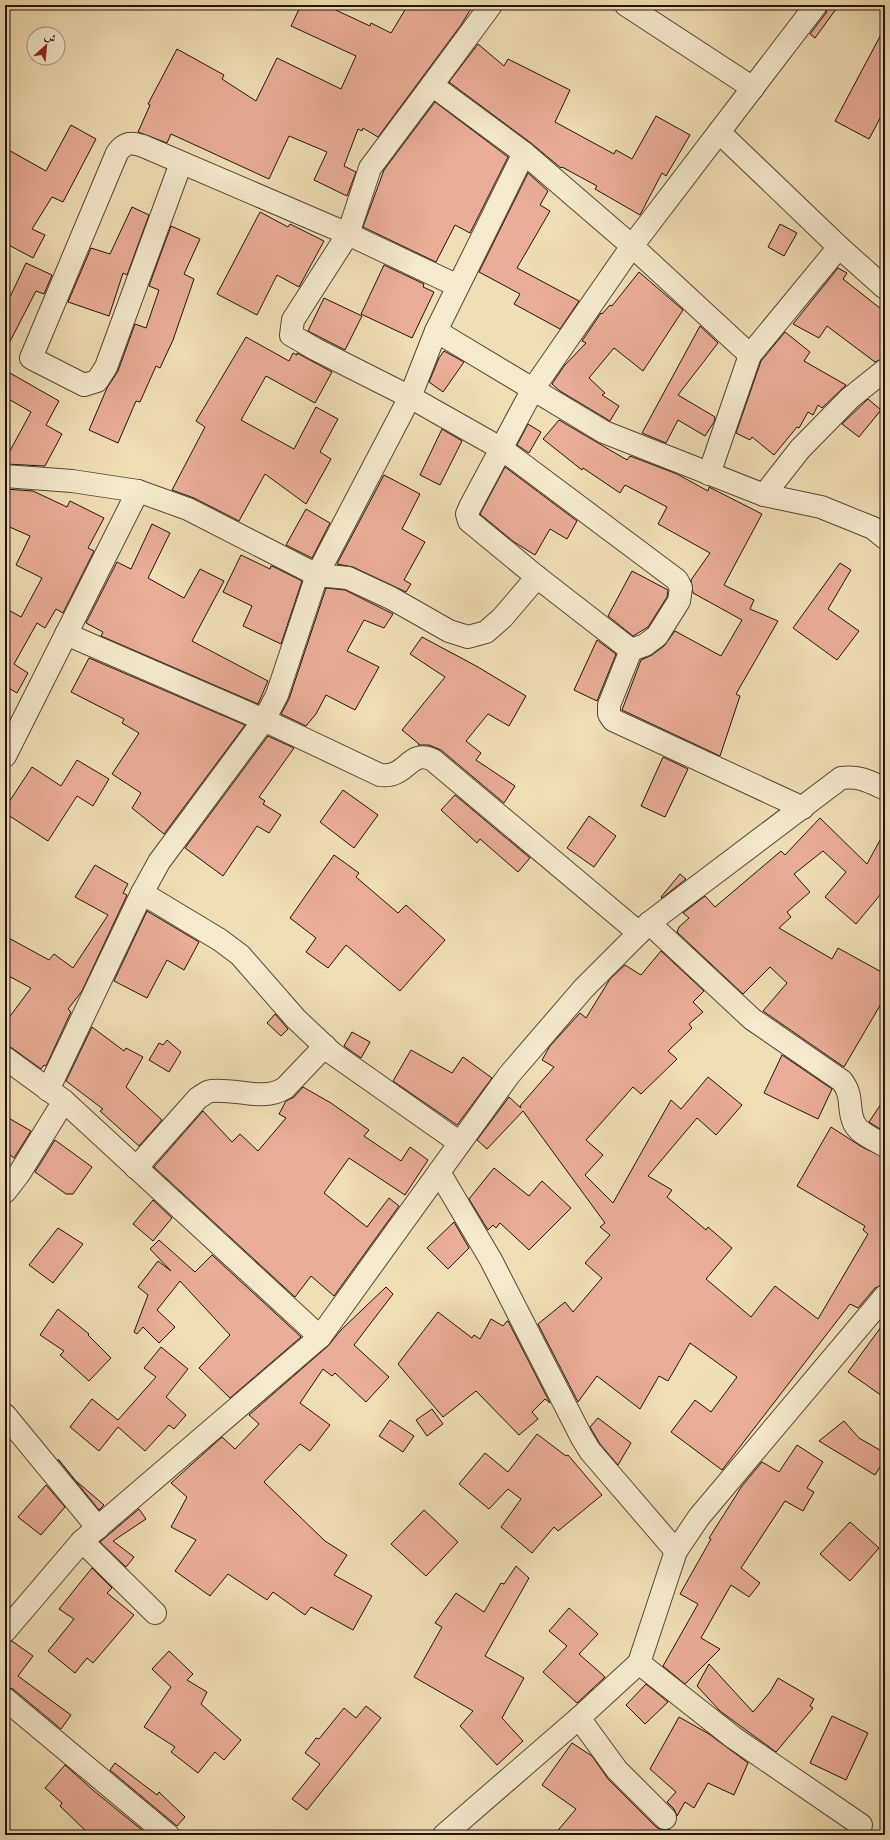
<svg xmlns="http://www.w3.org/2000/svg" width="890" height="1840" font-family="'IM FELL French Canon',Amiri,serif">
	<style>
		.building { fill: #eaad97; stroke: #23130c }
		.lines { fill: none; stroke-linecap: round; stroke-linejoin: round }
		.street-casing { stroke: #564636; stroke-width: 24 }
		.street { stroke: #f5eace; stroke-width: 22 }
	</style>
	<rect width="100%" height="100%" fill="#f0deb4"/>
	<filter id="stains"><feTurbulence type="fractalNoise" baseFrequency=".005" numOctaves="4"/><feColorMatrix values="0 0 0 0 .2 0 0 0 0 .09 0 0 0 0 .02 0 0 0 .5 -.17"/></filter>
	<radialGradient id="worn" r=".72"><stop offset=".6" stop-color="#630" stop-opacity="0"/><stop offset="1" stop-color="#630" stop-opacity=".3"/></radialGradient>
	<g class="building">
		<path d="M301,5H325L370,26L371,23L391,33L408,5H473L461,25L378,137L363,128L362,131L358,129L344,166L356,172L347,196L314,180L327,152L289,136L269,179L171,134L167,143L138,132L150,105L148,104L177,49L224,75L222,79L256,101L277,58L341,89L356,56L291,26Z"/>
		<path d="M828,5H839L815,38L810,34L826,13Z"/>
		<path d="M885,27V109L869,139L835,121Z"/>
		<path d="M478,44L504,66L508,59L570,90L555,122L614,154L616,150L632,159L656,116L690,135L666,176L662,173L640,215L595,189L597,186L562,167L561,168L531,143L449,82Z"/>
		<path d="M435,102L508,157L470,233L455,225L436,262L363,227L384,170Z"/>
		<path d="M71,125L96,139L63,202L52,197L32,229L45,235L33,258L5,243V148L46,171Z"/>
		<path d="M528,173L548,191L540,205L550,211L517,268L579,301L560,329L514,304L520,294L479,272Z"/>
		<path d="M132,207L149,215L127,275L123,273L109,316L68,302L91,248L110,254Z"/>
		<path d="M260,212L288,227L290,224L324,241L299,287L277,275L257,315L217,294Z"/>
		<path d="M780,224L797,233L784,256L768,247Z"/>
		<path d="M171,226L200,239L184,274L194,279L173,340L160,368L156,366L140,402L136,401L118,443L89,430L107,388L118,371L135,324L146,328L159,290L149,286Z"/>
		<path d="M26,263L52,275L44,294L36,291L5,351V294L10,297Z"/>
		<path d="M384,265L424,284L423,287L434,292L412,338L361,314Z"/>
		<path d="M838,268L847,273L843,279L885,312V358L875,362L827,326L819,338L793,324Z"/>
		<path d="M639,272L683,310L643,371L614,348L589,378L605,393L602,395L619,406L610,421L560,391L552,384L564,366L586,343L582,341L601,313L602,314L610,305L612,306Z"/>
		<path d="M324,298L362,316L345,350L308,331Z"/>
		<path d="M700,326L718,343L678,395L715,417L714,422L705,436L678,420L666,443L642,433Z"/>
		<path d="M785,332L810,352L804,361L846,385L822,408L818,405L813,415L808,412L799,428L797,427L774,455L752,437L750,440L736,433L761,361Z"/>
		<path d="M246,337L289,361L293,353L297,355V353L332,372L315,403L266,376L241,420L294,449L316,407L338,419L320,452L331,459L306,504L265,474L239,521L194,498L172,490L205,427L196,421Z"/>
		<path d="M444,351L464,362L443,392L429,382L439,358Z"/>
		<path d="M10,373L59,401L46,425L62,434L45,466L5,464V460L31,412L5,397V383Z"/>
		<path d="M868,399L881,410L859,437L842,424Z"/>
		<path d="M559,420L627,460L630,456L677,474L708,491L709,487L762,514L724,585L754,600L750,609L778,621L736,694L740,696L720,756L622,710L641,660L652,655L664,646L675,631L721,656L742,620L693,593L691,580L710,553L658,524L667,507L625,485L620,493L583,468L582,470L543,439Z"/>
		<path d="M528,424L541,432L529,453L517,445Z"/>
		<path d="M442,429L462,441L440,485L420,475Z"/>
		<path d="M505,467L577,521L567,539L550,529L535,555L514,542L480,514Z"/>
		<path d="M384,475L420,494L402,529L425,542L404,580L411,584L406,592L353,567L337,564Z"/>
		<path d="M5,489L33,491L67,507L70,501L104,518L88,548L94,551L63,613L56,609L45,628L37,623L14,664L28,673L17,693L5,686V608L21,617L42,578L16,565L30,536L5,525Z"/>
		<path d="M306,509L330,523L312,558L286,545Z"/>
		<path d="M152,524L170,533L148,578L184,598L200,569L224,581L192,641L268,681L258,704L101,636L103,632L86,623L117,562L131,569Z"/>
		<path d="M241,555L270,569L271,566L274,567L302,581L281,644L243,626L252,606L223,592Z"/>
		<path d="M840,563L851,570L828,609L859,631L837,660L793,628Z"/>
		<path d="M632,571L668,590L667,597L648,627L633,636L608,616Z"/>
		<path d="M326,588L345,590L393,614L384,628L364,620L347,651L379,667L355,710L326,695L316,714L306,726L281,714L289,699Z"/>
		<path d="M422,637L478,667L526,696L509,726L488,714L466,741L481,753L476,760L515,786L504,803L441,750L429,745H418L419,744L402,730L445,677L410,654Z"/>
		<path d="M597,640L616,654L597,701L574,690Z"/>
		<path d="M89,658L245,725L164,834L132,808L141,793L112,774L139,733L122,723L124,719L71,692Z"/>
		<path d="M268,736L294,748L259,797L265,801L263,804L281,815L269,833L257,826L223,876L185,848Z"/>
		<path d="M663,757L688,769L665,817L641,806Z"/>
		<path d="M77,760L109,779L93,806L77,796L48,841L5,813V808L32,767L61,786Z"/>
		<path d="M343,790L378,815L354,848L320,822Z"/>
		<path d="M455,795L530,858L518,872L480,839L477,843L441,810Z"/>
		<path d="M589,816L616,836L594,867L567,848Z"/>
		<path d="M820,818L867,864L885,831V889L856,924L825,897L846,872L823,851L794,874L810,892L787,912L791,917L779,928L832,959L838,948L885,974V997L844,1067L763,1011L787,983L770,967L743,994L677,932L679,927L689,918L683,913L705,896L715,907L781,851L785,855Z"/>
		<path d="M334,855L359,873L356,877L398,913L406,905L445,940L400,991L346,945L328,968L306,952L316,938L290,918Z"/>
		<path d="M95,865L128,884L123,893L127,895L82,991L68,1009L71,1012L46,1066L44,1065L41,1069L12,1048L5,1046V1023L31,988L5,974V936L49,960L54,954L73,968L108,915L75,897Z"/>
		<path d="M680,874L686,879L662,898L661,897Z"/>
		<path d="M147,911L199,942L184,970L167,960L147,998L114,981Z"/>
		<path d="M661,951L704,991L693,1002L703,1012L689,1024L692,1028L668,1051L677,1059L641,1094L633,1087L586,1140L603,1155L585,1175L613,1203L671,1100L681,1109L708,1077L742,1105L716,1135L697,1118L648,1176L672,1190L667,1197L706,1230L708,1227L732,1248L706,1279L751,1317L775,1286L818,1319L868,1234L863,1230L865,1226L797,1186L831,1127L862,1147L885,1158V1284L875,1288L858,1308L850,1304L722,1470L671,1432L695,1400L711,1412L737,1377L690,1343L668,1381L659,1376L640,1409L597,1376L578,1402L538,1324L565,1302L573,1312L602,1278L585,1263L610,1235L600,1227L605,1223L523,1111L487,1149L477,1140L509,1097L521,1108L520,1106L554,1067L542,1060L550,1046L580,1013L586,1018L610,979L625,965L641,975Z"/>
		<path d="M275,1014L288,1029L281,1036L267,1023Z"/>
		<path d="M92,1027L124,1051L126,1048L143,1057L126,1087L162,1120L139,1146L100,1111L103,1109L66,1081Z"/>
		<path d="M352,1032L370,1042L361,1058L344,1046Z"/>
		<path d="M167,1040L181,1052L169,1072L149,1060L159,1043L163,1045Z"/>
		<path d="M411,1050L452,1073L463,1057L492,1078L457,1125L393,1081Z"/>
		<path d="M782,1055L832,1089L818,1119L764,1093Z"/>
		<path d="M303,1087L331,1103L369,1130L364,1136L401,1161L410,1147L428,1160L405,1195L349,1158L324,1193L367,1227L389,1198L399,1206L334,1296L311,1276L295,1297L154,1167L203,1111L232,1142L240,1134L258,1151L286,1118L279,1114L286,1101L294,1097Z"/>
		<path d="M885,1098V1132L869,1122Z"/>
		<path d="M5,1116L31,1131L14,1158L5,1151Z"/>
		<path d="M55,1140L92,1167L73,1194H66L35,1172Z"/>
		<path d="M494,1168L529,1196L542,1181L571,1208L529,1250L500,1223L496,1228L493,1225L488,1230L469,1199Z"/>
		<path d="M153,1200L172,1218L153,1241L133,1224Z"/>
		<path d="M454,1222L469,1248L448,1269L427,1248Z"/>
		<path d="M58,1228L83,1244L53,1283L29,1265Z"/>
		<path d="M159,1240L195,1272L212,1255L301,1337L230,1398L199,1368L230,1335L180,1281L157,1310L175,1327L159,1343L143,1327L137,1334L134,1332L148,1295L138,1287L158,1261L171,1271L150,1249Z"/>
		<path d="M386,1287L393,1294L354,1345L389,1377L366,1402L335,1373L332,1376L323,1369L300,1403L330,1425L310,1451L300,1444L264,1482L325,1541L347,1555L334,1575L372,1596L353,1630L311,1607L305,1615L273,1592L267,1600L228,1574L210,1596L175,1571L196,1540L171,1527L187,1497L171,1483L222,1437L235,1449L259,1424L249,1415L328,1346L341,1330Z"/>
		<path d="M58,1309L89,1334L88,1335L111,1358L89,1381L60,1355L64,1351L40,1335Z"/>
		<path d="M438,1312L472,1338L474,1335L480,1339L491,1319L503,1326L507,1321H508L550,1403L545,1399L532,1412L538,1419L519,1435L476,1391L443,1417L398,1364Z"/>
		<path d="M885,1315V1398L848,1372L884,1323L880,1321Z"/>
		<path d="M161,1347L188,1369L166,1397L186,1415L174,1429L169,1425L145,1451L118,1427L99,1451L70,1427L92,1399L118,1420L156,1377L144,1368Z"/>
		<path d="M432,1409L443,1424L427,1436L416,1420Z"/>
		<path d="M598,1418L631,1443L618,1465L600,1444L590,1427Z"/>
		<path d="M390,1420L414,1436L403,1452L379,1436Z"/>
		<path d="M844,1421L859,1438L885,1453V1459L875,1475L819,1441Z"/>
		<path d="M537,1434L566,1456L568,1455L602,1495L558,1531L554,1527L532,1553L501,1527L521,1499L508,1489L489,1509L459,1484L485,1453L508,1472Z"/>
		<path d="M797,1445L823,1462L807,1488L814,1492L803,1511L785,1501L741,1568L760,1583L749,1597L731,1585L701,1638L720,1649L685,1684L663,1666L698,1604L680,1594L711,1539L709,1538L742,1486L762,1462L779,1472Z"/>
		<path d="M58,1459L75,1480L104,1505L99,1510Z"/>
		<path d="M46,1485L65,1507L41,1535L18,1517Z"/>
		<path d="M139,1509L146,1519L113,1541L134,1557L126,1567L100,1542Z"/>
		<path d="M424,1510L458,1542L426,1576L391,1544Z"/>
		<path d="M850,1522L879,1548L850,1581L820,1554Z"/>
		<path d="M516,1566L529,1578L485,1656L524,1678L502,1718L523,1741L497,1765L460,1726L473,1711L414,1677L442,1627L435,1623L456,1593L484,1612L501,1583L504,1584Z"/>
		<path d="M92,1568L112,1588L107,1593L134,1615L93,1663L87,1658L75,1673L48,1651L74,1619L59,1609Z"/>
		<path d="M569,1608L598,1634L579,1654L605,1677L577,1703L543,1672L567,1646L549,1631Z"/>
		<path d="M12,1641L33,1656L18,1676L71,1715L61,1729L13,1689L5,1687V1643Z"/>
		<path d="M169,1651L193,1674L187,1680L207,1692L201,1704L241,1740L224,1760L215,1752L198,1773L171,1752L175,1747L144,1727L171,1687L152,1669Z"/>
		<path d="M709,1664L753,1712L770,1692L778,1678L814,1699L810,1706L813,1708L776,1752L720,1711L697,1686Z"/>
		<path d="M646,1684L668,1702L645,1724L626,1705Z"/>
		<path d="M366,1706L381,1718L307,1810L292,1799L320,1764L305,1753L316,1738L319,1739L344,1708L356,1718Z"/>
		<path d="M832,1716L868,1733L846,1780L810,1763Z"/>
		<path d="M679,1717L709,1734L748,1763L734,1795L708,1783L694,1808L685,1802L677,1816L674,1809L667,1802L676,1792L650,1769Z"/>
		<path d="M572,1743L592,1756L608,1779L656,1827L662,1830L670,1829L667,1835H554L576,1809L542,1785Z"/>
		<path d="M115,1763L157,1795L159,1792L185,1817L177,1826L110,1770Z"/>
		<path d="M65,1765L94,1791L148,1835H90L60,1806L62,1803L45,1788Z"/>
	</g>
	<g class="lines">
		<g class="street-casing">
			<g id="street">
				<path d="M491,5L432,85L524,153L632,246L750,355L839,247"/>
				<path d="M626,5L753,88"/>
				<path d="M432,85L370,168L348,234L293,320L291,335L315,349L410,397L502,449L677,580L681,588L679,601L657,636L645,645L631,650"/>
				<path d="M719,132L839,247L885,288"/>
				<path d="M181,163L106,367L97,381L84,385L31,358L117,153C125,142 131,142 143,146L348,234L458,286"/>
				<path d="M436,331L604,432L764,495L821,507L873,528L885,538"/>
				<path d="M709,474L750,355"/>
				<path d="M5,476L72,481L138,491L188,509L317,575L348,578L391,598L449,631L468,637L486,632L502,618L537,577"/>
				<path d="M764,495L800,449L850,398L885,370"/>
				<path d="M66,634L264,720L380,775C407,779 409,748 433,760L639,933"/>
				<path d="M5,756L138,491"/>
				<path d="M803,808L613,720L609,714V705L631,650L537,577L469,521L467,514L470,507L533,389L632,246L816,5"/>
				<path d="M142,893L220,940L240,955L296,1019L332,1053L460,1143"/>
				<path d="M649,923L752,1019L842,1081C854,1097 847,1108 854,1123C859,1134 876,1140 885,1146"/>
				<path d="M5,1058L64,1101L320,1337"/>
				<path d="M48,1090L142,893L159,862L264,720L277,695L317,575L410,397L436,331L524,153"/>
				<path d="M136,1168L198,1098C202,1096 207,1091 211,1091C236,1088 263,1102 285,1088L325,1046"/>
				<path d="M439,1172L491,1260L582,1438L590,1451L676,1551"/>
				<path d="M5,1192L19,1174L64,1101"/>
				<path d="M5,1415L98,1528"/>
				<path d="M82,1541L155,1613"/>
				<path d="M5,1631L82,1541L320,1337L509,1075L584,988L649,923L841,778C860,776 868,781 885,789"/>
				<path d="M639,1663L676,1551L699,1517L885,1296"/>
				<path d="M5,1699L168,1835"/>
				<path d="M579,1718L639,1663L734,1738L861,1825"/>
				<path d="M444,1835L579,1718L617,1770L665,1818"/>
			</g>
		</g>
		<use href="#street" class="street"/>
	</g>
	<rect width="890" height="1840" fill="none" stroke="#f0deb4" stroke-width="20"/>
	<rect x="6" y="6" width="878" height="1828" fill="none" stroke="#23130c" stroke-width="2"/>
	<rect x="10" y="10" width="870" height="1820" fill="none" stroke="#23130c"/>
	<g transform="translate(46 46) rotate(27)"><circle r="19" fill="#f5eace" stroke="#a19480"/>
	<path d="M0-3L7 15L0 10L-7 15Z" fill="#8f2418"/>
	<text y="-6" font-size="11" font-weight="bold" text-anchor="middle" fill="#23130c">ش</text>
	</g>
	<rect width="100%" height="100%" filter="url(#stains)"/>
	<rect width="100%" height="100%" fill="url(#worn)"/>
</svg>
